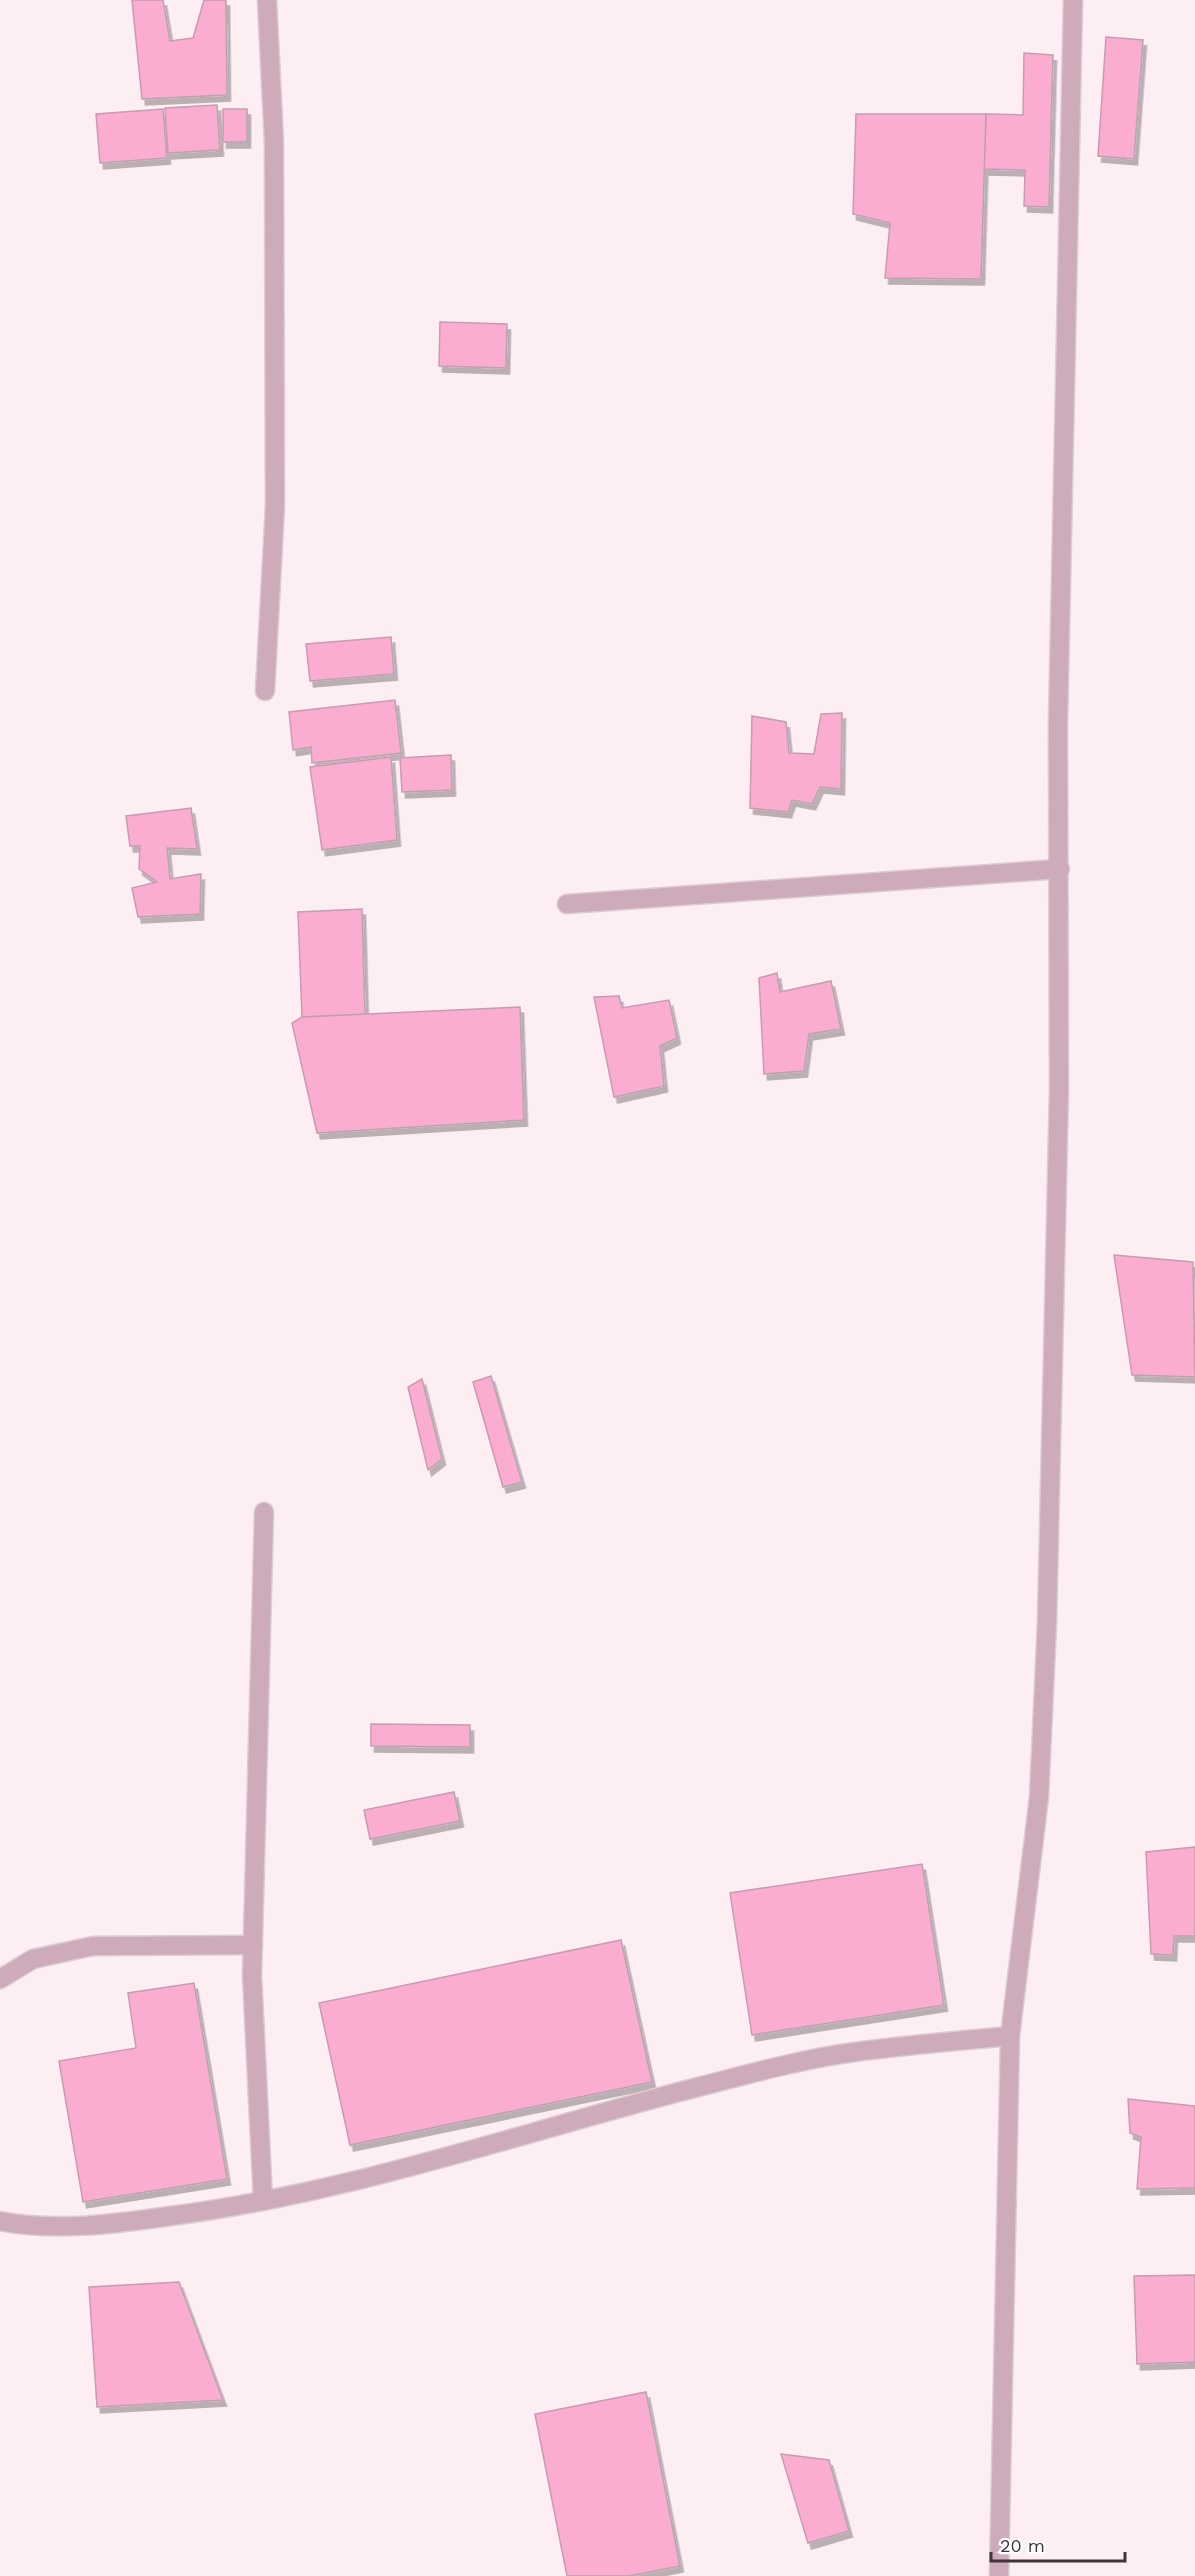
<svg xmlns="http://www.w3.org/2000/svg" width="1195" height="2576" font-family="'Work Sans',sans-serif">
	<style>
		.building { fill: #faadd1; stroke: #c19fae; stroke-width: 1.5; filter: url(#shadow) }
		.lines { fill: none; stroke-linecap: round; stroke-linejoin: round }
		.minor-casing { stroke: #dbccd2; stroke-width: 21 }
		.minor { stroke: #cdabba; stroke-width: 18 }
	</style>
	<defs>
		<filter id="shadow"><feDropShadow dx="3.5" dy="6" stdDeviation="0" flood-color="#0004"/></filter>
	</defs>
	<rect width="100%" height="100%" fill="#fdeef4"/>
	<g class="building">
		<path d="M132,0H163L170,41L193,38L204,0H226L227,95L142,99Z"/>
		<path d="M1106,37L1143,40L1134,159L1098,156Z"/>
		<path d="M1024,53L1053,55L1049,207L1024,206L1025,170L984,169L986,114L1023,115Z"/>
		<path d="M217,105L220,150L168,153L165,108Z"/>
		<path d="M163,109L167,158L100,163L96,114Z"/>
		<rect x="223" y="109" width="24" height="33"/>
		<path d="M856,114H986L981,279L885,278L890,223L853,214Z"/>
		<path d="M440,322L507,324L506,368L439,366Z"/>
		<path d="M391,637L394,674L310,681L306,644Z"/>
		<path d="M395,700L401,753L312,763L311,747L293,750L289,712Z"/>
		<path d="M842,713L841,789L820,787L812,804L792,800L788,812L750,808L752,716L786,722L789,753L814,754L821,714Z"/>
		<path d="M451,755L452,790L402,792L400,758Z"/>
		<path d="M391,757L397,840L322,850L310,767Z"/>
		<path d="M191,808L197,849L167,848L170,879L201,874L200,914L138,917L132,888L157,882L139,869L140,846H130L126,816Z"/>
		<path d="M362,909L365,1015L302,1017L298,912Z"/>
		<path d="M777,973L780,992L831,981L841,1029L809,1034L804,1071L764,1074L759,978Z"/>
		<path d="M619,996L622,1008L669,1000L677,1038L660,1046L664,1086L614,1097L594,997Z"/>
		<path d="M520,1007L524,1120L317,1133L292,1023L302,1017Z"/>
		<path d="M1114,1255L1193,1262L1195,1377L1132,1375Z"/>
		<path d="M491,1376L522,1482L503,1487L473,1382Z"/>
		<path d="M422,1379L442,1459L428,1470L408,1387Z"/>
		<path d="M371,1724L470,1725V1747L371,1746Z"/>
		<path d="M454,1792L460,1821L370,1839L364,1810Z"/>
		<path d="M1195,1847V1936H1174L1173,1955L1151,1954L1146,1852Z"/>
		<path d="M922,1864L944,2005L752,2035L730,1893Z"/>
		<path d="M621,1940L652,2082L350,2145L319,2003Z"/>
		<path d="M194,1983L227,2179L83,2202L59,2061L136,2048L128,1993Z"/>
		<path d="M1128,2099L1195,2106V2188L1137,2189L1141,2137L1130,2133Z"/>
		<path d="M1195,2275V2362L1137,2364L1134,2276Z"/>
		<path d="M179,2282L223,2400L97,2407L89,2287Z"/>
		<path d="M646,2392L680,2566L629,2576H567L535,2414Z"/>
		<path d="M781,2454L829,2460L849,2531L808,2543Z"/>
	</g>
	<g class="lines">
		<g class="minor-casing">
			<g id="minor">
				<path d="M265,691L275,506L274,143L267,0"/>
				<path d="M567,904L1060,869"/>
				<path d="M0,1979L33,1959L93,1946L253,1945"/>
				<path d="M263,2201L252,1975L264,1512"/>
				<path d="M0,2221C54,2232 116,2224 170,2216C350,2193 523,2132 698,2087C749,2074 802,2059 855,2052C906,2045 958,2041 1010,2036"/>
				<path d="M999,2576L1010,2036L1039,1797L1047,1622L1059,1090L1058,724L1073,0"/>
			</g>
		</g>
		<use href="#minor" class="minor"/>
	</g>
	<path d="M991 2552v9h134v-9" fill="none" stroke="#413339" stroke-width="3"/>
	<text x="1000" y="2552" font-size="18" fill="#413339" stroke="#ffffff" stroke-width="4.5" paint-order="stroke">20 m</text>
</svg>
